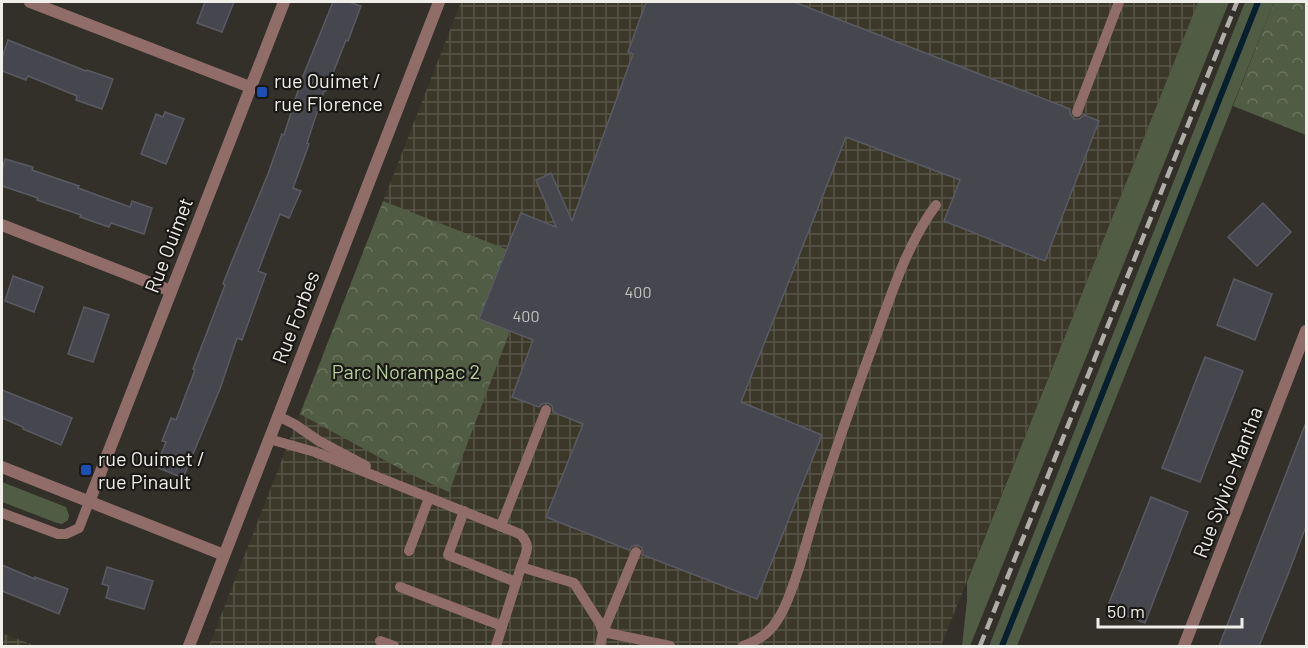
<svg xmlns="http://www.w3.org/2000/svg" width="1308" height="648" font-family="Barlow,sans-serif">
	<style>
		.industrial { fill: url(#industrial-grid) }
		.green { fill: #515c44 }
		.forest { fill: url(#forest-crowns) }
		.lines { fill: none; stroke-linecap: round; stroke-linejoin: round }
		.stream { stroke: #081f2f; stroke-width: 6 }
		.building { fill: #46464e; stroke: #5a5a63; stroke-width: 1.5 }
		.lane { stroke: #916d6a; stroke-width: 10 }
		.street { stroke: #916d6a; stroke-width: 12 }
		.rail { stroke: #aeada7; stroke-width: 4.5; stroke-dasharray: 12 6; stroke-linecap: butt }
		.transit-dot { fill: #1a4fb4; stroke: #191815; stroke-width: 2 }
		.labels { text-anchor: middle; dominant-baseline: central; stroke-width: 4.5; stroke-linejoin: round; paint-order: stroke }
		.number-label { font-size: 16px; fill: #c5c4c2 }
		.poi-label { font-size: 20px; fill: #efeee9; stroke: #191815; text-anchor: start }
		.street-label { font-size: 20px; fill: #efeee9; stroke: #191815 }
		.park-label { font-size: 20px; fill: #b8cf9d; stroke: #191815 }
	</style>
	<defs>
		<pattern id="industrial-grid" width="8" height="8" patternUnits="userSpaceOnUse" patternTransform="scale(1.5)"><rect width="8" height="8" fill="#3b382a"/><path d="M0 4h8M4 0v8" fill="none" stroke="#585549"/></pattern>
		<pattern id="forest-crowns" width="20" height="18" patternUnits="userSpaceOnUse" patternTransform="scale(1.5)"><rect width="20" height="18" fill="#515c44"/><path d="M2 6a3 3 0 1 1 6 0M12 15a3 3 0 1 1 6 0" fill="none" stroke="#6a745f"/></pattern>
	</defs>
	<rect width="100%" height="100%" fill="#323028"/>
	<g class="industrial">
		<path d="M461,2H1198L941,646H209Z"/>
		<path d="M2,633L36,646H2Z"/>
	</g>
	<g class="green">
		<path d="M1198,2H1229L970,646H962L967,600V582Z"/>
		<path d="M1245,2H1274L1017,646H989Z"/>
		<path d="M2,482L66,507L69,515L68,520L62,524L57,523L2,502Z"/>
	</g>
	<g class="forest">
		<path d="M1274,2H1306V135L1233,106Z"/>
		<path d="M383,201L506,249L479,319L510,331L449,492L408,473L300,414Z"/>
	</g>
	<g class="lines">
		<path class="stream" d="M1002,646L1258,2"/>
	</g>
	<g class="building">
		<path d="M205,2H234L222,32L197,23Z"/>
		<path d="M333,2H349L361,6L348,41L346,40L326,91H324L307,143L309,144L293,188L301,191L289,218L280,214L258,271L266,274L242,340L237,338L220,389L183,478L156,467L166,442L162,441L171,418L176,420L195,370L193,369L225,285L223,284L232,261L268,174L282,134L284,135L301,81Z"/>
		<path d="M646,2H794L1070,109V114L1074,119H1079L1084,115L1099,121L1045,261L944,221L960,180L846,137L741,402L822,435L757,599L643,555L642,548L638,545L632,546L629,550L546,517L583,424L553,412L552,406L548,403L542,404L539,407L512,397L533,340L479,319L521,213L556,227L536,180L551,173L572,221L633,54L628,52Z"/>
		<path d="M8,40L86,71L87,70L113,79L102,109L76,100L77,96L28,76L26,80L2,71V58Z"/>
		<path d="M165,112L184,119L166,164L141,154L156,114L163,117Z"/>
		<path d="M5,159L33,167L32,170L79,186L78,188L130,207L132,201L152,208L144,234L111,223L109,227L80,217L81,215L37,200L38,198L2,186V171Z"/>
		<path d="M1263,203L1291,232L1257,266L1228,237Z"/>
		<path d="M13,276L43,287L34,312L5,301Z"/>
		<path d="M1234,279L1272,294L1255,340L1217,325Z"/>
		<path d="M84,307L109,315L93,362L68,354Z"/>
		<path d="M1205,357L1243,371L1200,482L1162,468Z"/>
		<path d="M2,390L72,418L61,445L23,429V427L2,418Z"/>
		<path d="M1305,425H1306V526L1289,572L1259,646H1219Z"/>
		<path d="M1151,497L1188,512L1145,623L1107,608Z"/>
		<path d="M2,565L35,579V577L68,589L59,614L2,591Z"/>
		<path d="M107,567L153,581L144,609L106,598L109,586L102,584Z"/>
	</g>
	<g class="lines">
		<g class="lane">
			<path d="M1077,112L1119,2"/>
			<path d="M278,416L294,424L319,441L366,466"/>
			<path d="M269,439L315,452L520,534C532,546 526,553 521,567"/>
			<path d="M464,511L448,555L516,582"/>
			<path d="M2,513L58,534H66L79,528L89,502"/>
			<path d="M501,526L546,410"/>
			<path d="M409,551L429,498"/>
			<path d="M636,552L603,632L670,646"/>
			<path d="M400,587L502,626"/>
			<path d="M380,641L394,646"/>
			<path d="M496,646L521,567L574,583L599,622L603,632L600,646"/>
			<path d="M743,646C758,641 770,633 778,619C788,604 793,585 799,568C805,548 811,527 817,507C836,448 856,391 877,334C893,289 908,243 936,205"/>
		</g>
		<g class="street">
			<path d="M30,2L250,87"/>
			<path d="M2,225L171,291"/>
			<path d="M2,467L224,555"/>
			<path d="M89,502L284,2"/>
			<path d="M189,646L439,2"/>
			<path d="M1184,646L1306,331"/>
		</g>
		<path class="rail" d="M980,646L1237,2"/>
	</g>
	<g class="transit-dot">
		<rect x="256" y="86" width="12" height="12" rx="3"/>
		<rect x="80" y="464" width="12" height="12" rx="3"/>
	</g>
	<g class="labels">
		<g class="number-label">
			<text x="638" y="291">400</text>
			<text x="526" y="315">400</text>
		</g>
		<g class="poi-label">
			<text x="274" y="80">rue Ouimet /<tspan x="274" dy="23">rue Florence</tspan></text>
			<text x="98" y="458">rue Ouimet /<tspan x="98" dy="23">rue Pinault</tspan></text>
		</g>
		<g class="street-label">
			<text transform="translate(168 245) rotate(-69)">Rue Ouimet</text>
			<text transform="translate(295 317) rotate(-69)">Rue Forbes</text>
			<text transform="translate(1227 482) rotate(-69)">Rue Sylvio-Mantha</text>
		</g>
		<g class="park-label">
			<text x="406" y="371">Parc Norampac 2</text>
		</g>
	</g>
	<rect width="1308" height="648" fill="none" stroke="#efeee9" stroke-width="6"/>
	<path d="M1098 618v9h144v-9" fill="none" stroke="#efeee9" stroke-width="3"/>
	<text x="1107" y="618" font-size="18" fill="#efeee9" stroke="#191815" stroke-width="4.5" paint-order="stroke">50 m</text>
</svg>
